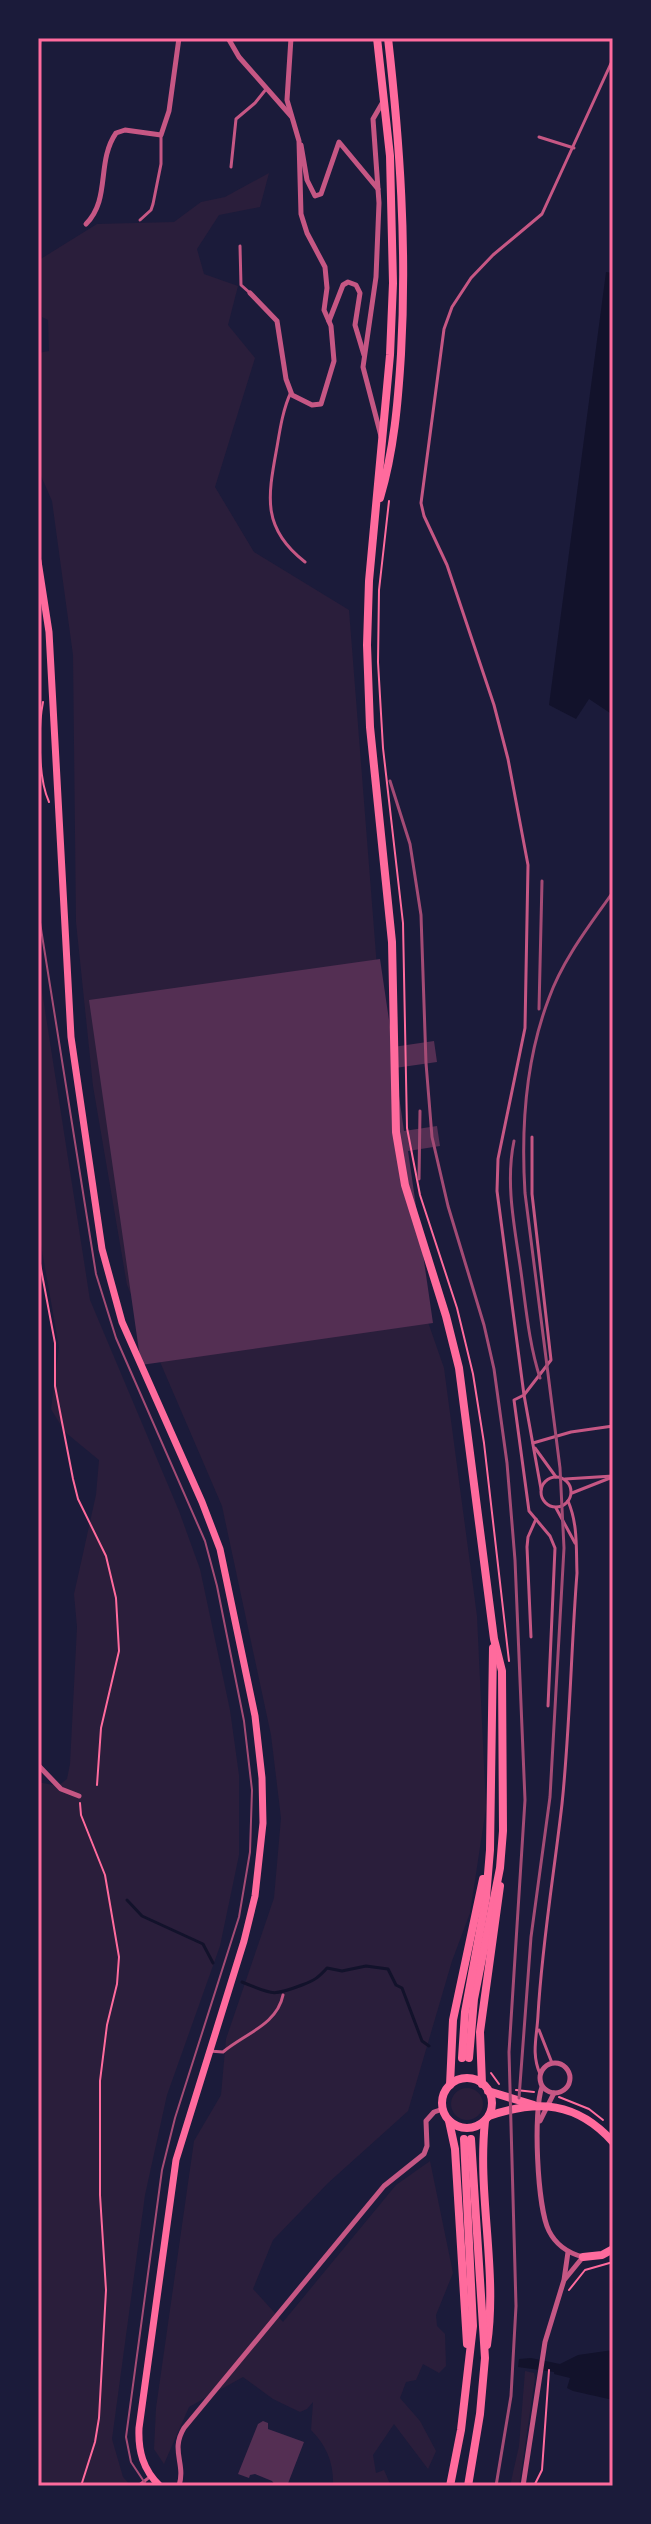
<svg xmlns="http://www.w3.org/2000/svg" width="651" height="2524" font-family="Cabin,sans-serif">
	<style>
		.green { fill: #2a1e3b }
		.water { fill: #12122b }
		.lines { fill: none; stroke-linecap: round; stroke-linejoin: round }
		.stream { stroke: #12122b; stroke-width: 3 }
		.building { fill: #542f53 }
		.path { stroke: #ff6b9d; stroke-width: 2 }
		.service { stroke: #c65784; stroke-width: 3 }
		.minor { stroke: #c65784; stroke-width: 5 }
		.secondary { stroke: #ff6b9d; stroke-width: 7 }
		.trunk { stroke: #ff6b9d; stroke-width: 8 }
		.tram { stroke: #a44b75; stroke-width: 2 }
		.rail { stroke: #a44b75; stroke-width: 3 }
		.neatline { fill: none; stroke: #ff6b9d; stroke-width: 3 }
	</style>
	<rect width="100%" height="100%" fill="#1b1b3a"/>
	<g class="green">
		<path d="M269,173L260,207L219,215L197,249L204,274L238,286L228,325L255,358L215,487L254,552L349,610L378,980L390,1213L444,1368L477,1616L486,1808L470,1913L452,1961L408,2111L328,2183L273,2240L253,2289L283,2322L396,2185L430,2161L453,2273L436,2315L437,2326L445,2334L446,2366L439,2373L423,2364L416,2380L406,2382L400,2398L420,2421L436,2451L428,2469L394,2424L373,2455L376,2473L384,2470L391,2486H333C334,2464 327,2446 311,2430L313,2402L307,2409L300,2412L273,2399L243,2377L189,2407L164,2464L154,2449L156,2408L194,2141L221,2095L226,2039L274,1898L281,1818L271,1735L222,1506L127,1285L93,1086L76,922L73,655L52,501L38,469V353L49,351L48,320L42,317L39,260L97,224L174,222L201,202L225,197Z"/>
		<path d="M38,965L90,1300L179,1511L200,1569L230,1710L239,1775V1855L220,1946L167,2095L145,2195L112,2439L123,2477L131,2486H38V1782L58,1786L67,1779L70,1764L77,1627L74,1594L96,1495L99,1460L65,1432L51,1409L59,1347L38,1228Z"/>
		<circle cx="467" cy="2104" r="16"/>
		<path d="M525,2371L534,2373L535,2378L519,2486H510L519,2446Z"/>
	</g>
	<g class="water">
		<path d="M606,272L613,273V708L610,713L589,699L576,719L549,705Z"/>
		<path d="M613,2350V2400L573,2391L567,2388L570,2378L554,2374V2372L518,2367L519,2359L531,2358L560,2364L578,2355Z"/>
	</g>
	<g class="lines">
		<g class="stream">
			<path d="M127,1900L142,1916L203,1944L213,1963"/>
			<path d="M242,1982C272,1994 271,1997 302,1985C315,1980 318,1978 327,1968L342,1971L366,1966L388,1969L396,1985L402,1988L422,2041L429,2046"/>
		</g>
	</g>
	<g class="building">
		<path d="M380,959L393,1047L434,1041L437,1062L395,1068L404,1131L437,1126L440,1146L408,1151L433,1323L141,1365L89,1000Z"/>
		<path d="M263,2421L268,2423V2429L304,2442L287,2486H276L272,2481L255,2474L250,2475L249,2478L238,2474L258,2424Z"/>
	</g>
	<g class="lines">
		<g class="path">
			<path d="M389,501L379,590L378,662L383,748L403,923L407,1128L420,1195L457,1308L473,1374L484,1443L509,1661"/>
			<path d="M43,702C38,727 38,778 49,802"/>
			<path d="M38,1253L55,1343V1386L73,1479L78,1499L106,1556L116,1598L119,1651L101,1728L97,1785"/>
			<path d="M80,1803L81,1815L105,1875L119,1957L117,1984L107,2025L100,2081V2195L106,2290L99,2418L95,2442L81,2486"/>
			<path d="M491,2073L499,2084"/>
			<path d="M516,2090L534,2092"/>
			<path d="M559,2097L589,2109L603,2120"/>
			<path d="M569,2290L585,2270L613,2262"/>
			<path d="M534,2486L542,2470L549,2370"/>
		</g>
		<g class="service">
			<path d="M539,137L574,148"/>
			<path d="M231,167L236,119L255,103L267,88"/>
			<path d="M140,220L151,210L153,204L161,164V135"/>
			<path d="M240,246L241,285L250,293"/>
			<path d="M291,392C283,409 280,429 277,447C268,496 261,528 305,562"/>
			<path d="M532,1137V1194L551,1360L524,1395L514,1400L529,1511L550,1536L555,1548L548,1706"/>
			<path d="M533,1443L571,1432L613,1426"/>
			<path d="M535,1448L556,1477"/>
			<circle cx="556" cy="1492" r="15"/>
			<path d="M565,1479L613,1476"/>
			<path d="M541,1489L524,1395L497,1191L498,1159L525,1028L528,865L508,759L494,705L447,565L424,516L421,503L444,329L452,307L471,278L493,255L542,214L613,59"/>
			<path d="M572,1493L610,1478"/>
			<path d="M556,1508L575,1543"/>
			<path d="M531,1637L527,1547L528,1537L536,1519"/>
			<path d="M539,2030L552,2063"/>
			<path d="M209,2051L223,2052C244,2034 277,2025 283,1995"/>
			<path d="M540,2074C531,2053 537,2037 538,2015C542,1944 554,1874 562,1804C570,1727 571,1650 577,1573C576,1548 578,1524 568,1501"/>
			<path d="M138,2486L151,2476"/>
		</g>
		<g class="minor">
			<path d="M228,38L239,57L291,116"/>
			<path d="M38,52L39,38"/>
			<path d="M301,145L307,180L315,196L321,194L339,142L378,189"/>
			<path d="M86,224C111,199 96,162 116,133L125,130L161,135L169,111L179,38"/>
			<path d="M250,293L277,321L286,379L292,395L312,405L321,404L334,361L331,326L324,310L327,288L325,267L307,233L301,214L299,141L287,100L291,38"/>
			<path d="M329,321L343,285L348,282L356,285L360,293L355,325L364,355"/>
			<path d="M381,436L363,367L376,277L379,203L373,119L384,100"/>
			<path d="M38,1765L61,1789L79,1796"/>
			<circle cx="555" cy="2078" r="15"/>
			<path d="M542,2087C533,2110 537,2207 549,2231C556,2245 568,2253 583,2257L565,2279"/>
			<path d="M540,2121L554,2093"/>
			<path d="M179,2486C186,2463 170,2451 184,2428L384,2186L424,2154L427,2146L426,2121L434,2112L443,2109"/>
			<path d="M523,2486L545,2342L564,2280L568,2252"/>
		</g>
		<path class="secondary" d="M38,561L49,632L71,1037L102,1249L122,1322L202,1502L220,1549L255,1716L262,1778L263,1823L255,1896L244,1941L176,2160L139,2428C138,2451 143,2470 160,2486"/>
		<g class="trunk">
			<path d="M377,38L390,156L393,283L390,355L369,581L367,645L370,727L392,942L396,1132L405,1185L446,1316L459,1368L494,1639L502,1671L503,1831L500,1868L474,1999L469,2058"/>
			<path d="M380,498C394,450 398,403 401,354C407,247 400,144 388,38"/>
			<path d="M462,2058L465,2012L486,1898L490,1850L493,1648"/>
			<circle cx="467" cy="2103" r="25"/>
			<path d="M482,2084L480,2032L500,1886"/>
			<path d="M450,2085L453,2020L483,1879"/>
			<path d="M488,2091L534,2105"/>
			<path d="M489,2116C538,2099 577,2102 613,2142"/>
			<path d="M449,2121L455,2149L467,2344"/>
			<path d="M485,2121C477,2196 498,2270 487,2345"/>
			<path d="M583,2257L602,2255L613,2249"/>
			<path d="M450,2486L461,2430L473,2326L464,2139"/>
			<path d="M468,2486L480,2414L485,2358L471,2139"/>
		</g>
		<path class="tram" d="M38,910L96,1274L116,1338L205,1541L217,1586L244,1721L252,1790L250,1852L239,1917L175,2118L162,2170L126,2437L131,2462L147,2486"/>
		<g class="rail">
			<path d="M390,781L410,844L421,915L426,1063L432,1137L448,1206L484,1325L494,1369L507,1463L515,1560L525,1800L509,2052L516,2306L511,2396L496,2486"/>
			<path d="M539,1009L542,881"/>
			<path d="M514,1141C505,1184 515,1229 521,1272C526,1308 529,1344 540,1378"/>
			<path d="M419,1179L420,1111"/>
			<path d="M519,2098L531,1937L550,1797L564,1548L560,1468L525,1193C521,1129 526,1058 549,998C563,959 590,925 613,892"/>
		</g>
	</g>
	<rect width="651" height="2524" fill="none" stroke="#1b1b3a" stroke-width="80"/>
	<rect x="40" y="40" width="571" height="2444" class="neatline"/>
</svg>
